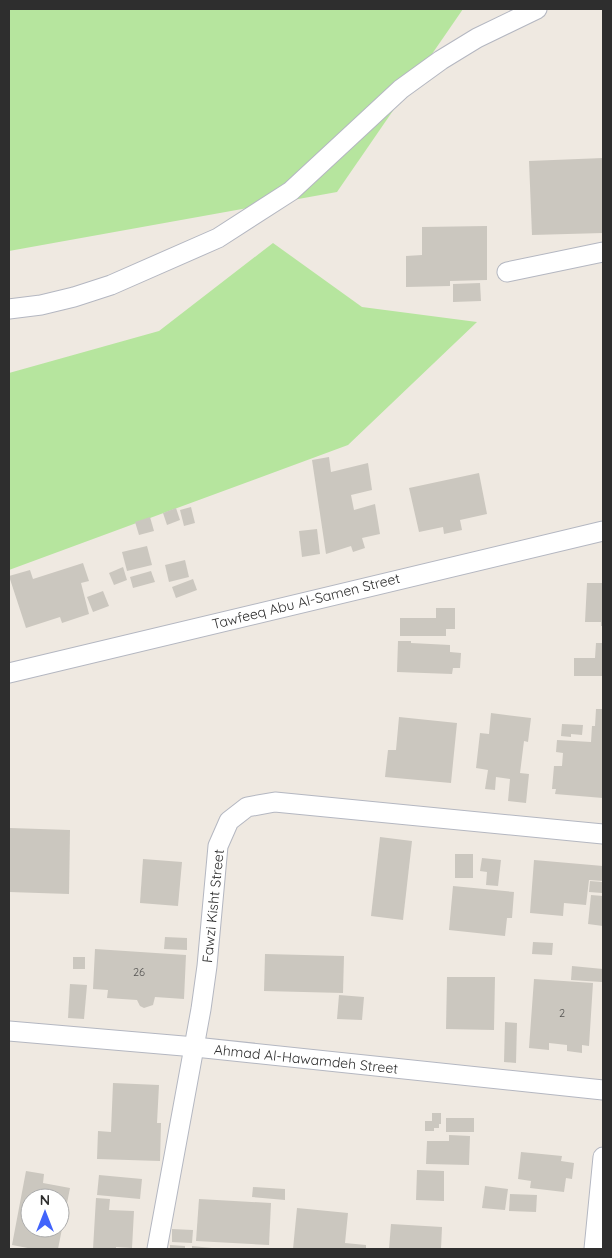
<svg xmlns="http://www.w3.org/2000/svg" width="612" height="1258" font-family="Quicksand,sans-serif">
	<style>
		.green { fill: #b6e59e }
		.building { fill: #cbc7bf; fill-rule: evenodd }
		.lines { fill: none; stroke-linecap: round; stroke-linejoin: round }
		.street-casing { stroke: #b4b7c1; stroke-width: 21 }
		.street { stroke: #fff; stroke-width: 19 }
		.labels { text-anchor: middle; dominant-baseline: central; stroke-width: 4; stroke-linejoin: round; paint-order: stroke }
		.number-label { font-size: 11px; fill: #555452 }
		.street-label { font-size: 14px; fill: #2e2e2e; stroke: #fff }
	</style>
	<rect width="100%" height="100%" fill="#efe9e1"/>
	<g class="green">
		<path d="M9,9H463L337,192L9,251Z"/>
		<path d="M273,243L362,307L477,322L348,445L9,570V373L159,331Z"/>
	</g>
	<g class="building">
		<path d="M603,158V233L532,235L529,161Z"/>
		<path d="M487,226V280L450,281V286L406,287V256L422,255V227Z"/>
		<path d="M480,283L481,301L453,302V284Z"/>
		<path d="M329,457L331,472L368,463L372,490L351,495L354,510L375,504L380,534L362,538L365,548L353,552L351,546L326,554L312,460Z"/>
		<path d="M479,473L487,514L460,520L462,530L444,534L443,527L419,532L409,488Z"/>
		<path d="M191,507L195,523L184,526L180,510Z"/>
		<path d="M176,508L180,520L167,525L163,513Z"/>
		<path d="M150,517L154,531L139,535L135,522Z"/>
		<path d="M317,529L320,554L302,557L299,531Z"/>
		<path d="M147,546L152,565L127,571L122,552Z"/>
		<path d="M185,560L189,577L169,582L165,565Z"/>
		<path d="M83,563L89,581L81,583L89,614L62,623L60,617L26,628L9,576L30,570L33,579Z"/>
		<path d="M123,567L127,580L114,585L109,573Z"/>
		<path d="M151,571L155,582L133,588L130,577Z"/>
		<path d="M193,579L197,590L176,598L172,587Z"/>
		<path d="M587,583H603V626H601V622H585Z"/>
		<path d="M103,591L109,606L93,612L87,597Z"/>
		<path d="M436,608H455V629H446V636H400V618H436Z"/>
		<path d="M398,641H411V643L450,645V652L461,653L460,668H453L452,674L397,672Z"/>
		<path d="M596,643H603V676H574V658H595Z"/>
		<path d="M596,709H603V798L555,794L556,789H552L554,766H562L563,753L556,752L557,740L591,742L592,726H595Z"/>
		<path d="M491,713L531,718L528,742L524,741L520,773L529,774L526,803L508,801L510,779L496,777L495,790L485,789L488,770L476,768L480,733L489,734Z"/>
		<path d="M399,717L457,723L451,783L385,777L388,750H396Z"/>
		<path d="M562,724L583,725L582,735L571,734V737L561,736Z"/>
		<path d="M10,828L70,830L69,894L9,892Z"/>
		<path d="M380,837L412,841L403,920L371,916Z"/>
		<rect x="455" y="854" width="18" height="24"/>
		<path d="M482,858L501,860L498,886L486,885L487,872L480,871Z"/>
		<path d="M143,859L182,862L178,906L140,903Z"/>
		<path d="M534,860L603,866V881L589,880L586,905L564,903L563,916L530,913Z"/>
		<path d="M590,881L602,882V893L589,892Z"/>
		<path d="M453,886L514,892L512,918H507L505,936L449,930Z"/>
		<path d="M591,895L603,896V926L588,924Z"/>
		<path d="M165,937L187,938V950L164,949Z"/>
		<path d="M533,942L553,943L552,955L532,954Z"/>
		<path d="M95,949L186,955L184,999L155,997L153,1005L144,1008L140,1006L137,1000L107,998L108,990L93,989Z"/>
		<path d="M265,954L344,956L343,993L264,991Z"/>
		<rect x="73" y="957" width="12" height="12"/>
		<path d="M572,966L603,969L602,982L571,980Z"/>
		<path d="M447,977H495L494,1030L446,1029Z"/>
		<path d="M534,979L593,983L589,1046L582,1045V1053L567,1051V1045L549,1043V1050L529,1048Z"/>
		<path d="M70,984L87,985L84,1019L68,1018Z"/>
		<path d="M339,995L364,997L362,1020L337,1019Z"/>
		<path d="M505,1022L517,1023L516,1063L504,1062Z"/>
		<path d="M113,1083L159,1085L157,1123H161L160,1161L97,1159L98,1131L111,1132Z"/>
		<path d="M432,1113H441V1124H439V1128H434V1131H425V1121H432Z"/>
		<rect x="446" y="1118" width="28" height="14"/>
		<path d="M449,1135L470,1136L469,1165L426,1164L427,1141H449Z"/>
		<path d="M521,1152L562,1156L561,1161L574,1163L572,1179L566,1178L564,1192L530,1188L531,1181L518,1179Z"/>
		<path d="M417,1170L444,1171V1201L416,1200Z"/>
		<path d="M26,1171L44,1174L43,1183L70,1188L58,1249H33L12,1245ZM30,1198H60V1228H30Z"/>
		<path d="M99,1175L142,1179L140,1199L97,1195Z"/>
		<path d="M485,1186L508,1189L505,1210L482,1208Z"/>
		<path d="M253,1187L285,1189V1200L252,1197Z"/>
		<path d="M510,1194L537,1195L536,1212L509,1211Z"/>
		<path d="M96,1198L110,1199L109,1210L134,1211L132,1248L116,1247V1249H93Z"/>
		<path d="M199,1199L271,1203L269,1245L196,1241Z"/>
		<path d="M297,1208L348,1213L345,1243L366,1245V1249H293Z"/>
		<path d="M391,1224L442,1227L441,1249H389Z"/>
		<path d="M172,1229L193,1230L192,1243L172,1242Z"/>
		<path d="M170,1245L185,1246V1249H170Z"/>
		<path d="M192,1246L212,1248V1249H192Z"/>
	</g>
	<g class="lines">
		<g class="street-casing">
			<g id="street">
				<path d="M507,272L603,252"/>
				<path d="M9,309L41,305L74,297L111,285L218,238L291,191L401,89L441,60L477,38L537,9"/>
				<path d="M9,673L603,531"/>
				<path d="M9,1031L195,1047L603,1090"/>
				<path d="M157,1249L201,1009L207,966L218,846L229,821L247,807L275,802L603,834"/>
				<path d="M594,1249L603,1157"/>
			</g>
		</g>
		<use href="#street" class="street"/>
	</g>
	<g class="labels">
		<g class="number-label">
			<text x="139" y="972">26</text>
			<text x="562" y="1013">2</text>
		</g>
		<g class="street-label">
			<text transform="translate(306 601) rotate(-14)">Tawfeeq Abu Al-Samen Street</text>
			<text transform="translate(213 906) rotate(-84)">Fawzi Kisht Street</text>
			<text transform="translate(306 1059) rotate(6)">Ahmad Al-Hawamdeh Street</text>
		</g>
	</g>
	<rect width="612" height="1258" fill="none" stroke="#2e2e2e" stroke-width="20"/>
	<g transform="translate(45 1213)"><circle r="24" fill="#ffffff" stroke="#ababab"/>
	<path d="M0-4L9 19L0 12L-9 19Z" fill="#4264fb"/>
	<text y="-8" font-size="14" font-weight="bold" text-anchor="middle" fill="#2e2e2e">N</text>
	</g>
</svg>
